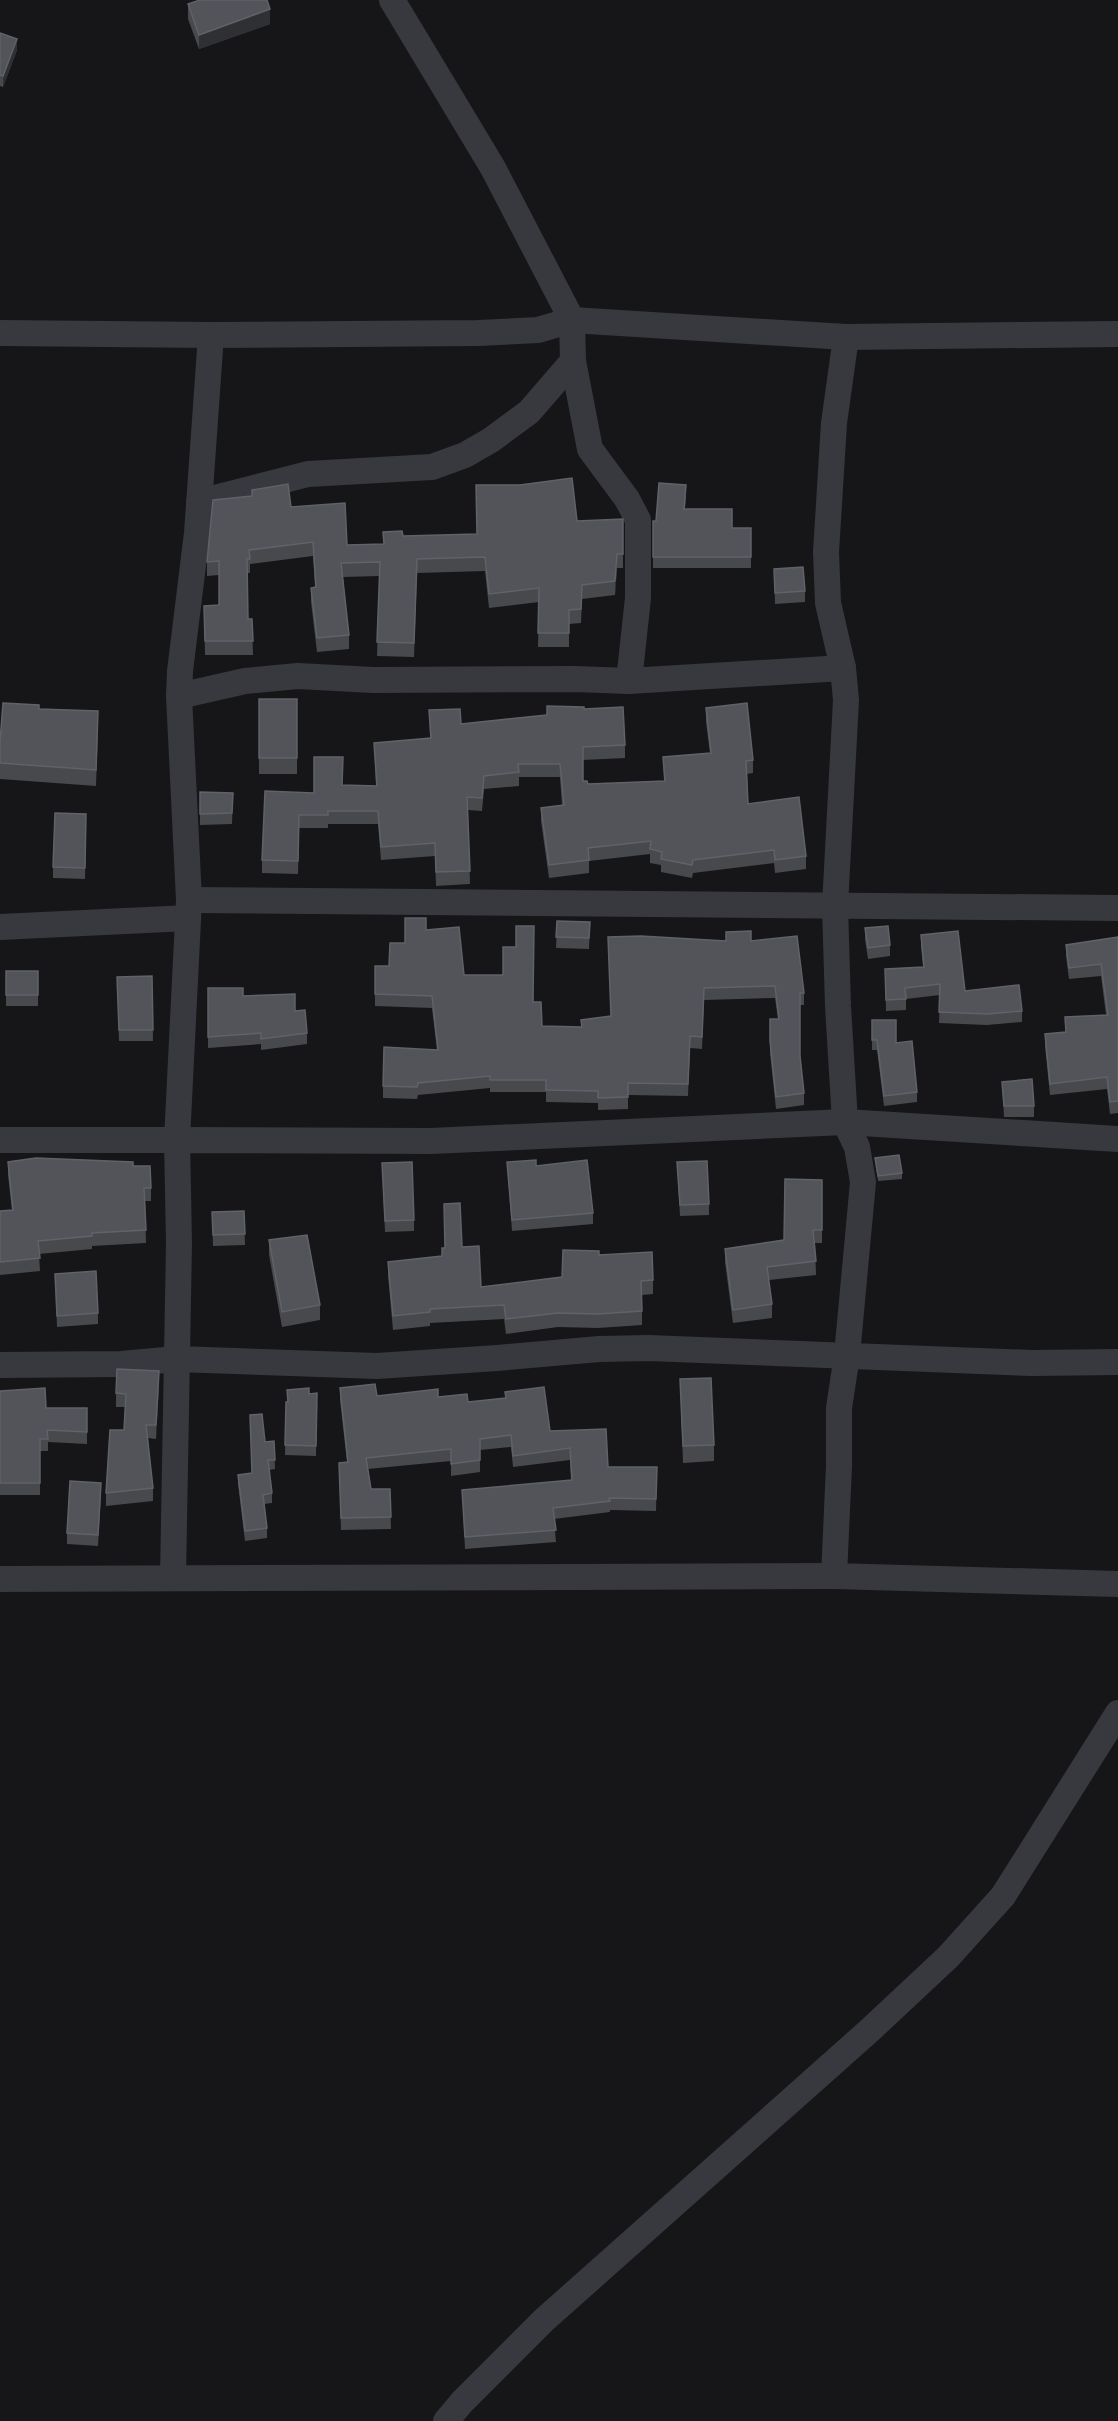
<svg xmlns="http://www.w3.org/2000/svg" width="1118" height="2421" font-family="'Titillium Web',sans-serif">
	<style>
		.lines { fill: none; stroke-linecap: round; stroke-linejoin: round }
		.minor { stroke: #37393e; stroke-width: 26 }
		.wall { fill: #47494d }
		.shaded-wall { fill: #2f3033 }
		.building { fill: #525459; stroke: #5f6268; stroke-width: 1.5 }
	</style>
	<rect width="100%" height="100%" fill="#161618"/>
	<g class="lines">
		<g class="minor">
			<path d="M392,0L493,168L572,320L573,361L590,449L627,499L638,520V598L629,681"/>
			<path d="M0,333L211,335L478,333L538,330L572,320L846,337L1118,334"/>
			<path d="M211,335L197,533L180,671L179,696L245,681L298,676L373,680L575,679L629,681L843,668"/>
			<path d="M846,337L834,423L826,552L828,603L843,668L846,700L835,906L838,1006L845,1122L857,1147L863,1182L847,1355L839,1408V1466L834,1576L1118,1584"/>
			<path d="M199,502L308,474L432,467L465,455L491,440L529,412L573,361"/>
			<path d="M189,900L1118,908"/>
			<path d="M0,927L188,918"/>
			<path d="M0,1140H177L189,900L179,696"/>
			<path d="M0,1365L121,1364L177,1359L377,1366L497,1358L599,1349L649,1348L1032,1363L1118,1362"/>
			<path d="M173,1578L179,1243L177,1140L431,1141L845,1122L1118,1139"/>
			<path d="M0,1579L834,1576"/>
			<path d="M446,2421L462,2402L544,2320L870,2030L948,1957L1003,1896L1118,1713"/>
		</g>
	</g>
	<g class="wall">
		<path d="M188,4L270,24L199,49L188,19Z"/>
		<path d="M0,33L17,50L3,87L0,86Z"/>
		<path d="M252,490L291,507L347,545L383,544L403,536L477,534L577,521L623,519V568H617L615,595L582,599L581,623L569,624V647H538L539,602L489,608L485,571L417,573L414,657L377,656L380,576L343,577L349,635V649L317,652L311,602V588L315,587L313,556L250,564V573H247L248,619H252L253,655H205L204,606L219,605V575L207,576V562L252,496Z"/>
		<path d="M686,496L685,509L732,528H751V568H653V521H656Z"/>
		<path d="M774,569L805,591V602L775,604Z"/>
		<rect x="259" y="699" width="38" height="75"/>
		<path d="M706,708L753,760V773L747,774L748,804L806,856V869L775,873L774,863L693,873L692,878L661,872V865L650,863V854L589,861V873L549,878L541,821V808L562,805L560,777H519V786L484,789L482,811L468,810L470,884L436,886L435,856L381,860L378,824H328V828H299L298,874L262,873V860L314,793L343,785L376,786L374,743L430,738L429,710L461,724L547,715L584,709L625,745V758L583,760V781L588,784L664,781L663,757L710,753L706,722Z"/>
		<path d="M39,709L98,728L96,786L0,779V742Z"/>
		<path d="M200,792L233,793L232,824L200,825Z"/>
		<path d="M86,814L85,879L53,878V867Z"/>
		<path d="M557,921L590,922L589,949L556,948Z"/>
		<path d="M865,928L890,945V956L868,959L865,939Z"/>
		<path d="M426,930L464,975L533,1002L542,1026L581,1027V1020L611,1016L726,941H751L804,993V1005H800V1056L804,1093V1105L776,1109L770,1053V1019H778L775,998L704,1000L702,1049L690,1048L688,1096L628,1095V1109L598,1110V1103L546,1102V1092H490V1088L418,1095L417,1099L383,1098V1086L437,1050L432,1008L375,1006V966H389L405,943Z"/>
		<path d="M921,935L965,991L1022,1011V1022L987,1025L939,1023L940,995L906,999V1010L886,1011L885,969L923,967L921,946Z"/>
		<path d="M1118,937V1113L1110,1114L1107,1089L1050,1095L1045,1046V1034L1065,1032L1106,1015L1101,976L1069,979L1066,956V945Z"/>
		<rect x="6" y="971" width="32" height="35"/>
		<path d="M152,976L153,1041H119L117,977Z"/>
		<path d="M208,988L243,996L295,1011L307,1033V1044L261,1050V1044L208,1048Z"/>
		<path d="M872,1020L896,1043L917,1092V1102L884,1106L877,1050H872Z"/>
		<path d="M1002,1082L1034,1106V1117H1004Z"/>
		<path d="M875,1158L902,1173V1179L878,1181Z"/>
		<path d="M8,1162L133,1166L151,1188V1201H145L146,1243L92,1246V1249L39,1254L40,1271L0,1275V1211H12L8,1175Z"/>
		<path d="M507,1162L536,1166L593,1213V1224L512,1231Z"/>
		<path d="M677,1162L709,1204V1215L680,1216Z"/>
		<path d="M382,1163L414,1220V1231L385,1232Z"/>
		<path d="M822,1180V1243H815L816,1275L769,1280L772,1304V1318L733,1323L725,1262V1249L784,1240Z"/>
		<path d="M444,1204L462,1247L481,1287L562,1277L599,1255L653,1280V1294L642,1295V1325L598,1328L558,1327L506,1334L504,1319L430,1323V1326L393,1330L388,1276V1262L442,1256L445,1248Z"/>
		<path d="M244,1211L245,1245L213,1246L212,1212Z"/>
		<path d="M269,1240L320,1305V1320L282,1327L269,1255Z"/>
		<path d="M55,1274L98,1313V1324L57,1327Z"/>
		<path d="M680,1379L714,1445V1461L683,1463Z"/>
		<path d="M159,1384L156,1439L148,1438L153,1488V1501L106,1506V1493L124,1430L125,1407H116V1393Z"/>
		<path d="M340,1388L377,1396L468,1402L505,1398V1392L550,1431L608,1467H657L656,1511L610,1510V1512L554,1519L556,1542L465,1549L462,1490L571,1480L570,1460L513,1467L511,1447L480,1450V1472L451,1476V1461L368,1469L371,1489H390L391,1529L341,1530L339,1463L347,1462L340,1400Z"/>
		<path d="M287,1390L309,1394L317,1393L316,1456L285,1455L286,1402H287Z"/>
		<path d="M0,1391L46,1408H87V1444L48,1442V1451H40V1495H0Z"/>
		<path d="M274,1441L275,1469L269,1470L272,1493V1503L264,1504L267,1528V1538L245,1541L238,1484V1475L252,1473L265,1442Z"/>
		<path d="M101,1494L98,1546L67,1544V1533Z"/>
	</g>
	<g class="shaded-wall">
		<path d="M270,9V24L199,49V35Z"/>
		<path d="M17,39V50L3,87V76Z"/>
		<path d="M617,554V568L615,595V581Z"/>
		<path d="M159,1371V1384L156,1439V1425Z"/>
	</g>
	<g class="building">
		<path d="M200,0H267L270,9L199,35L188,4Z"/>
		<path d="M0,33L17,39L3,76L0,75Z"/>
		<path d="M572,478L577,521L623,519V554H617L615,581L582,585L581,609L569,610V633H538L539,588L489,594L485,557L417,559L414,643L377,642L380,562L341,563L349,635L317,638L311,588L316,587L313,542L249,550L250,559H247L248,619H252L253,641H205L204,606L219,605V561L207,562L213,500L252,496V490L288,484L291,507L345,503L347,545L384,544L383,532L402,531L403,536L477,534L476,485H520Z"/>
		<path d="M659,483L686,485L684,509H732V528H751V557H653V521H656Z"/>
		<path d="M803,567L805,591L775,593L774,569Z"/>
		<rect x="259" y="699" width="38" height="59"/>
		<path d="M3,703L39,705V709L98,711L96,770L0,763V742Z"/>
		<path d="M747,703L753,760L746,761L748,804L799,797L806,856L775,860L774,850L693,860L692,865L661,859L662,852L650,849L651,841L588,848L589,860L549,865L541,808L564,805L560,764H518L519,772L484,776L482,798L467,797L470,871L436,872L435,843L381,847L378,811H328V815H299L298,861L262,860L265,791L314,793V757H343L342,785L377,786L374,743L431,738L429,710L460,709L461,724L547,715V706L584,707V709L623,707L625,745L583,747V781H587L588,784L665,781L663,757L711,753L706,708Z"/>
		<path d="M200,792L233,793L232,813L200,814Z"/>
		<path d="M55,813L86,814L85,868L53,867Z"/>
		<path d="M405,918H426V930L459,927L464,975H503V947H516V926H534L533,1002H541L542,1026L582,1027L581,1020L611,1016L608,937L641,936L726,941V932L751,931V941L797,936L804,993H800V1056L804,1093L776,1097L770,1041V1019H779L775,986L704,988L702,1037L690,1036L688,1084L628,1083V1097L598,1098V1091L546,1090V1080H490V1076L418,1083L417,1087L383,1086L384,1047L438,1050L432,996L375,994V966H389L390,943H405Z"/>
		<path d="M557,921L590,922L589,938L556,937Z"/>
		<path d="M888,926L890,945L868,948L865,928Z"/>
		<path d="M958,931L965,991L1019,985L1022,1011L987,1014L939,1012L940,984L905,988L906,999L886,1000L885,969L924,967L921,935Z"/>
		<path d="M1118,937V1101L1110,1102L1107,1077L1050,1084L1045,1034L1066,1032L1065,1017L1108,1015L1101,964L1069,968L1066,945Z"/>
		<rect x="6" y="971" width="32" height="24"/>
		<path d="M152,976L153,1030H119L117,977Z"/>
		<path d="M208,988H243V996L295,994V1011L305,1010L307,1033L261,1039V1033L208,1037Z"/>
		<path d="M872,1020H896V1043L912,1041L917,1092L884,1096L877,1040H872Z"/>
		<path d="M1032,1079L1034,1106H1004L1002,1082Z"/>
		<path d="M899,1155L902,1173L878,1176L875,1158Z"/>
		<path d="M36,1158L133,1162V1166H150L151,1188H144L146,1230L92,1233V1236L38,1241L40,1258L0,1262V1211L13,1210L8,1162Z"/>
		<path d="M536,1160V1166L587,1160L593,1213L512,1220L507,1162Z"/>
		<path d="M707,1161L709,1204L680,1205L677,1162Z"/>
		<path d="M412,1162L414,1220L385,1221L382,1163Z"/>
		<path d="M785,1179L822,1180V1230H813L816,1261L767,1267L772,1304L733,1310L725,1249L784,1240Z"/>
		<path d="M460,1203L462,1247L479,1246L481,1287L562,1277L563,1250L599,1251V1255L652,1252L653,1280L641,1281L642,1311L598,1314L558,1313L506,1319L504,1305L430,1309V1312L393,1316L388,1262L442,1256V1248H445L444,1204Z"/>
		<path d="M244,1211L245,1234L213,1235L212,1212Z"/>
		<path d="M307,1235L320,1305L282,1312L269,1240Z"/>
		<path d="M96,1271L98,1313L57,1316L55,1274Z"/>
		<path d="M117,1369L159,1371L156,1425H146L153,1488L106,1493L110,1430H124L126,1394L116,1393Z"/>
		<path d="M711,1378L714,1445L683,1446L680,1379Z"/>
		<path d="M375,1384L377,1396L438,1389V1397L467,1394L468,1402L506,1398L505,1392L544,1387L550,1431L606,1429L608,1467H657L656,1499L609,1498L610,1501L553,1508L556,1530L465,1537L462,1490L572,1480L570,1448L513,1456L511,1435L480,1439V1460L451,1464V1449L366,1458L371,1489H390L391,1517L341,1518L339,1463L348,1462L340,1388Z"/>
		<path d="M45,1388L46,1408H87V1432L47,1430L48,1439H40V1483H0V1391Z"/>
		<path d="M309,1388V1394L317,1393L316,1446L285,1445L286,1402H288L287,1390Z"/>
		<path d="M262,1414L265,1442L274,1441L275,1460H268L272,1493L263,1495L267,1528L245,1531L238,1475L252,1473L250,1415Z"/>
		<path d="M70,1481L101,1483L98,1535L67,1533Z"/>
	</g>
</svg>
